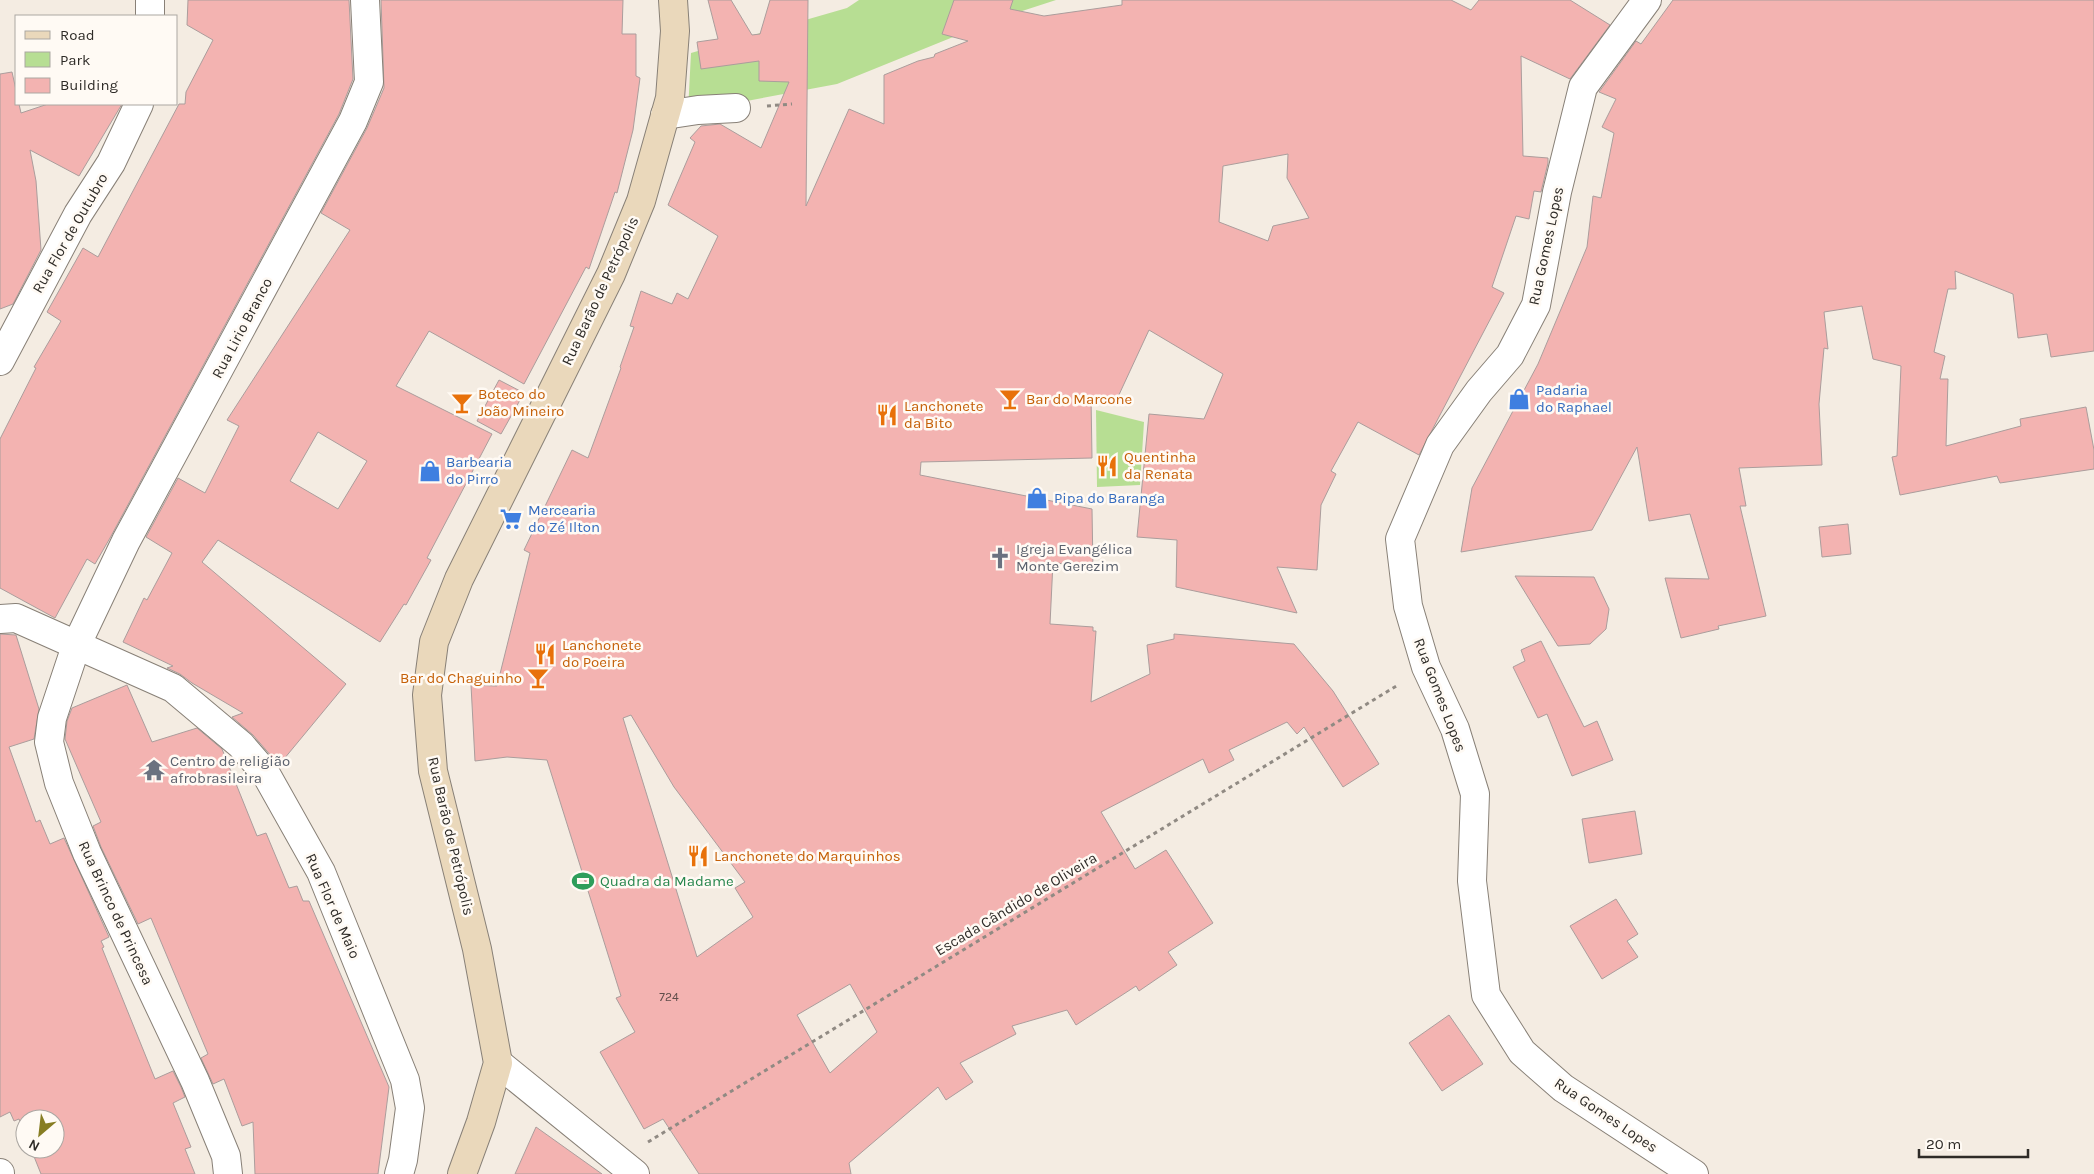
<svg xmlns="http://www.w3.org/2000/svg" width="2094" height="1174" font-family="Karla,sans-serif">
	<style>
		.green { fill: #b7de93 }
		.building { fill: #f3b3b1; stroke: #ab9d9c; fill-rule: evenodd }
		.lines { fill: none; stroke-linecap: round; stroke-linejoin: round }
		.street-casing { stroke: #888077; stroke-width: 30 }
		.secondary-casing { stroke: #888077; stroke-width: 30 }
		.path { stroke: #908a83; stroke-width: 3; stroke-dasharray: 4 4; stroke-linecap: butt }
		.street { stroke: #fff; stroke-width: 28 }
		.secondary { stroke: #ead8bb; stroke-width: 28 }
		.labels { text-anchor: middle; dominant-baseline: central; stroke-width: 5; stroke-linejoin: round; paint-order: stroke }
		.number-label { font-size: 12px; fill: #5f4d4a }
		.street-label { font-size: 15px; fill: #2e2b27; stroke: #fffaf4 }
		.shop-label { font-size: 15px; fill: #366cbe; stroke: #fffaf4; text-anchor: start }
		.food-label { font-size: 15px; fill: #c56008; stroke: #fffaf4; text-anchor: start }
		.worship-label { font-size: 15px; fill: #5b616d; stroke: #fffaf4; text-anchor: start }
		.leisure-label { font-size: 15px; fill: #27864d; stroke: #fffaf4; text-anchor: start }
	</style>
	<rect width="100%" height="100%" fill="#f4ece2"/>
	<g class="green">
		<path d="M859,0H1056L979,25L968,31L837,84L688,112L691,53L847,8Z"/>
		<path d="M1096,410L1144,422L1140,485L1097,487Z"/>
	</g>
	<g class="building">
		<path d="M188,0H349L353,79L339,114L110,538L95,564L87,559L55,618L0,588V439L36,368L34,367L61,321L47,312L83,248L98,257L179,104H185L186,92L213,40L187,25Z"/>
		<path d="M381,0H623L622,34H636V76L640,78L633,130L617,193L615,192L589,269L586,267L524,384L429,331L396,386L492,434L427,558L431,560L406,605L404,604L380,642L218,540L202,562L346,684L279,765L253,735L232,717L243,713L192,683L180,674L167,668L173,666L123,642L144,598L147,600L172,553L146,537L178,478L205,493L239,426L227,420L350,230L321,213L367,128L384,88ZM318,432L367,461L338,509L290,481Z"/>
		<path d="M708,0H731L752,35L760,34L770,0H808L806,206L849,109L884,124V75L918,61L934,57L935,54L968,41L942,34L954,0H1013L1010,9L1044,16L1122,5V0H1451L1471,10L1479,0H1570L1610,25L1570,79L1521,56L1523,156L1548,158V163L1541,192L1534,191L1529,219L1516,216L1492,287L1504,293L1419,455L1358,422L1331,471L1336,474L1321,505L1317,570L1277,567L1297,613L1176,587L1177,540L1137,537L1149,414L1204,419L1223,374L1149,330L1117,399L1091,397L1092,458L921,462L920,475L1092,509L1093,570L1053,562L1050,624L1093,627V631H1096L1091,702L1150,674L1147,645L1174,639V634L1294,644L1333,691L1379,764L1343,787L1304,727L1297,734L1287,722L1229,750L1234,760L1209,773L1203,759L1101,812L1135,869L1166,850L1213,923L1168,952L1177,965L1139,991L1136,986L1076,1025L1067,1010L1012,1026L1016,1034L960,1063L973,1082L946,1100L938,1087L849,1163L851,1174H699L663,1119L644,1129L600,1052L635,1032L616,998L621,996L547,760L507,757L475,761L471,685L497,686L530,553L524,550L572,450L588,458L621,368L620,367L634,327L630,326L641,291L672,304L677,293L688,299L718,236L668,205L695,142L690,138L701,126L720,124L761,148L789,82L759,81V61L701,69L697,42L718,39ZM1288,154L1287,178L1309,218L1273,226L1268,241L1219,222L1223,166ZM631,715L674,787L745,882L735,888L753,917L697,957L623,718ZM850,984L877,1032L830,1073L797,1015Z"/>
		<path d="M1673,0H2094V351L2051,357L2047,334L2018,338L2013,294L1955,271L1956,289H1948L1934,352L1945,356L1940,379H1948L1946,446L2021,426L2020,419L2086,407L2094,450V469L2000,483L1997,476L1900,495L1892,457L1897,456L1901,366L1873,359L1862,306L1824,312L1828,349L1824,348L1819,404L1822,465L1739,468L1746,506H1740L1766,616L1718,626L1719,629L1681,638L1665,578L1709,579L1690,514L1649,521L1637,447L1592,530L1461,552L1472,488L1538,364L1587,247L1593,196L1601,198L1614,133L1602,127L1616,99L1599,92L1636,41L1641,44Z"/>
		<path d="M12,72L16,90V104H19L21,113L48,104H122L79,176L30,150L36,181L41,250L13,304L0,309V74Z"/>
		<path d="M499,380L524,393L501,434L477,421Z"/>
		<path d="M1848,524L1851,554L1822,557L1819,527Z"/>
		<path d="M1515,576L1594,577L1609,609L1606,629L1590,644L1558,646Z"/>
		<path d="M0,634L16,635L39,709L34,739L9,747L36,822L40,820L50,844L64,838L109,937L101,941L104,947L102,948L155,1079L173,1071L181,1087L185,1097L173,1103L191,1147L185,1149L195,1174H41L31,1149H55V1119H25V1134L19,1119L14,1121L10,1112L0,1117Z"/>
		<path d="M1541,641L1584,727L1597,721L1613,760L1572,776L1547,714L1538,718L1513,667L1525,661L1521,650Z"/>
		<path d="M127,685L152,742L197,728L222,749L257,836L266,833L289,888L297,886L303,901H309L389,1087L378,1174H255L253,1122L242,1126L224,1079L213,1084L201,1058L208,1054L151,918L138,924L101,847L93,826L101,822L65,739L67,721L72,708Z"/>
		<path d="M1635,811L1642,854L1589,863L1582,819Z"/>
		<path d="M1616,899L1638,934L1627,941L1638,957L1602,979L1570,926Z"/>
		<path d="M1449,1015L1483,1064L1442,1091L1409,1043Z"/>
		<path d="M536,1127L602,1174H515Z"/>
	</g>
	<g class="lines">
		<g class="street-casing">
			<g id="street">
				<path d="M150,0V16"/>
				<path d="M1647,0L1583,87L1557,192L1536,305L1510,355L1479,391L1440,445L1400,539L1408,606L1426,667L1455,729L1475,794L1472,881L1486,995L1522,1052L1563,1088L1694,1174"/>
				<path d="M665,115L698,110L736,108"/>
				<path d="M0,361L78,214L111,163L139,104"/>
				<path d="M0,619L16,618L173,688L241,745L266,774L321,872L405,1080L410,1108L403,1160L399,1174"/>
				<path d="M498,1063L635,1174"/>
				<path d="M0,1173V1174"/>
				<path d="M228,1174L226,1156L195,1081L87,853L59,783L49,742L52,718L76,646L126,541L353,121L369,82L365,0"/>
			</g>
		</g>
		<g class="secondary-casing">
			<path id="secondary" d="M462,1174L481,1122L498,1063L477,949L433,771L427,695L434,642L459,579L611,274L641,201L670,98L675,31L673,0"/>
		</g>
		<g class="path">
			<path d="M767,106L792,104"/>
			<path d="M648,1142L1398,685"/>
		</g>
		<use href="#street" class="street"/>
		<use href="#secondary" class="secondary"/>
	</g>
	<defs>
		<g id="bar-bare" transform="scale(1.725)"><path d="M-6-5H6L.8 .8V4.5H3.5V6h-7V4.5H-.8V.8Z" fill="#e8710a" stroke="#fffaf4" stroke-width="2.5" paint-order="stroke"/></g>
		<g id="shop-bare" transform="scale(1.725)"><path d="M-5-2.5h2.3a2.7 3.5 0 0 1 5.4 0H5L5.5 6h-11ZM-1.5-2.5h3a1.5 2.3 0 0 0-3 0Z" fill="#3f7fe0" stroke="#fffaf4" stroke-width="2.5" paint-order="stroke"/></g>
		<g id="restaurant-bare" transform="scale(1.725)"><path d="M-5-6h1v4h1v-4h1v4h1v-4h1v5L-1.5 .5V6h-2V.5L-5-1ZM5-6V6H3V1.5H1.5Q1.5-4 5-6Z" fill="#e8710a" stroke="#fffaf4" stroke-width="2.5" paint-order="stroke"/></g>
		<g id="supermarket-bare" transform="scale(1.725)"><path d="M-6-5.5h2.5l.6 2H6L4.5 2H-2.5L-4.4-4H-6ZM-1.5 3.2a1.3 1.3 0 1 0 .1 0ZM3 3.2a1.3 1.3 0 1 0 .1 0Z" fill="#3f7fe0" stroke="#fffaf4" stroke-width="2.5" paint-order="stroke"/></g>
		<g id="church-bare" transform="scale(1.725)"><path d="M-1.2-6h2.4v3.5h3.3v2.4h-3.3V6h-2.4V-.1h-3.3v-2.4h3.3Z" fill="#6b7280" stroke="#fffaf4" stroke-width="2.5" paint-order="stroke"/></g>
		<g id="temple-bare" transform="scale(1.725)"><path d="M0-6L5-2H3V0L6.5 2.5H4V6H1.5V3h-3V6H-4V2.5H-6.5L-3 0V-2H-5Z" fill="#6b7280" stroke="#fffaf4" stroke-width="2.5" paint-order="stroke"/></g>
		<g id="stadium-bare" transform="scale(1.725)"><path d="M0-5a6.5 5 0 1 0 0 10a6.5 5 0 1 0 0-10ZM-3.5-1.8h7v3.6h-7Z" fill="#2e9e5b" stroke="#fffaf4" stroke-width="2.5" paint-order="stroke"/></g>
	</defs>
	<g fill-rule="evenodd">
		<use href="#bar-bare" x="1010" y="399"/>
		<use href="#shop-bare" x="1519" y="399"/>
		<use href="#bar-bare" x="462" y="403"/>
		<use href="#restaurant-bare" x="887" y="415"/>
		<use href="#restaurant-bare" x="1107" y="466"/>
		<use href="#shop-bare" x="430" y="471"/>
		<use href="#shop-bare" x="1037" y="498"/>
		<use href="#supermarket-bare" x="511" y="519"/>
		<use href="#church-bare" x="1000" y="558"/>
		<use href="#restaurant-bare" x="545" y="654"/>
		<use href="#bar-bare" x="538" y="678"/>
		<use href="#temple-bare" x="154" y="770"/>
		<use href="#restaurant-bare" x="698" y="856"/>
		<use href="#stadium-bare" x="583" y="881"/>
	</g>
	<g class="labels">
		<g class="number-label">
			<text x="669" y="997">724</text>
		</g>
		<g class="street-label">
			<text transform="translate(70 233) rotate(-60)">Rua Flor de Outubro</text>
			<text transform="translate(1546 246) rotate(-78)">Rua Gomes Lopes</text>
			<text transform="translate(600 291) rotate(-65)">Rua Barão de Petrópolis</text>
			<text transform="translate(242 328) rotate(-62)">Rua Lirio Branco</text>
			<text transform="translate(1440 695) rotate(69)">Rua Gomes Lopes</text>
			<text transform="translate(451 836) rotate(77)">Rua Barão de Petrópolis</text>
			<text transform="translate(1016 904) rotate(-31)">Escada Cândido de Oliveira</text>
			<text transform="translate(333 906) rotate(66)">Rua Flor de Maio</text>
			<text transform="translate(116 913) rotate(65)">Rua Brinco de Princesa</text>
			<text transform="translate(1606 1115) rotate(34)">Rua Gomes Lopes</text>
		</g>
		<g class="shop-label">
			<text x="1536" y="390">Padaria<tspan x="1536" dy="17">do Raphael</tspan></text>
			<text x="446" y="462">Barbearia<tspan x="446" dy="17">do Pirro</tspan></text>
			<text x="1054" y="498">Pipa do Baranga</text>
			<text x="528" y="510">Mercearia<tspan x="528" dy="17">do Zé Ilton</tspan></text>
		</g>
		<g class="food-label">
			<text x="478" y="394">Boteco do<tspan x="478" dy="17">João Mineiro</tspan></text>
			<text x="1026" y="399">Bar do Marcone</text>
			<text x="904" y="406">Lanchonete<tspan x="904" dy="17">da Bito</tspan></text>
			<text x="1124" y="457">Quentinha<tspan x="1124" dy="17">da Renata</tspan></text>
			<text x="562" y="645">Lanchonete<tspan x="562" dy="17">do Poeira</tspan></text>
			<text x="522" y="678" text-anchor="end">Bar do Chaguinho</text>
			<text x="714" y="856">Lanchonete do Marquinhos</text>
		</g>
		<g class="worship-label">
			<text x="1016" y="549">Igreja Evangélica<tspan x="1016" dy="17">Monte Gerezim</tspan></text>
			<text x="170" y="761">Centro de religião<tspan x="170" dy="17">afrobrasileira</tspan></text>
		</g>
		<g class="leisure-label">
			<text x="600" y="881">Quadra da Madame</text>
		</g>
	</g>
	<rect x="15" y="15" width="162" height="90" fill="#fffaf4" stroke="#aba7a2"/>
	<rect x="25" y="31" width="25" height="8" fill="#ead8bb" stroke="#aba7a2"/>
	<text x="60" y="40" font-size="15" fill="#2e2b27">Road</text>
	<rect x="25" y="52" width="25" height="15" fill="#b7de93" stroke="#aba7a2"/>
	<text x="60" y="65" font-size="15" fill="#2e2b27">Park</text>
	<rect x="25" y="78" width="25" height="15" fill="#f3b3b1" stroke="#aba7a2"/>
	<text x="60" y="90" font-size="15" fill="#2e2b27">Building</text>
	<g transform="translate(40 1134) rotate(208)"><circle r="24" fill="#fffaf4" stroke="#aba7a2"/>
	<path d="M0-4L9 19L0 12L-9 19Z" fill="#877d23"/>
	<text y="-8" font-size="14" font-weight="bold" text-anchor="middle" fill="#2e2b27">N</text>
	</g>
	<path d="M1919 1149v8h109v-8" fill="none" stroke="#2e2b27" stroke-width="2.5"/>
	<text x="1926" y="1149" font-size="15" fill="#2e2b27" stroke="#fffaf4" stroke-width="4" paint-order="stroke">20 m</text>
</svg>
